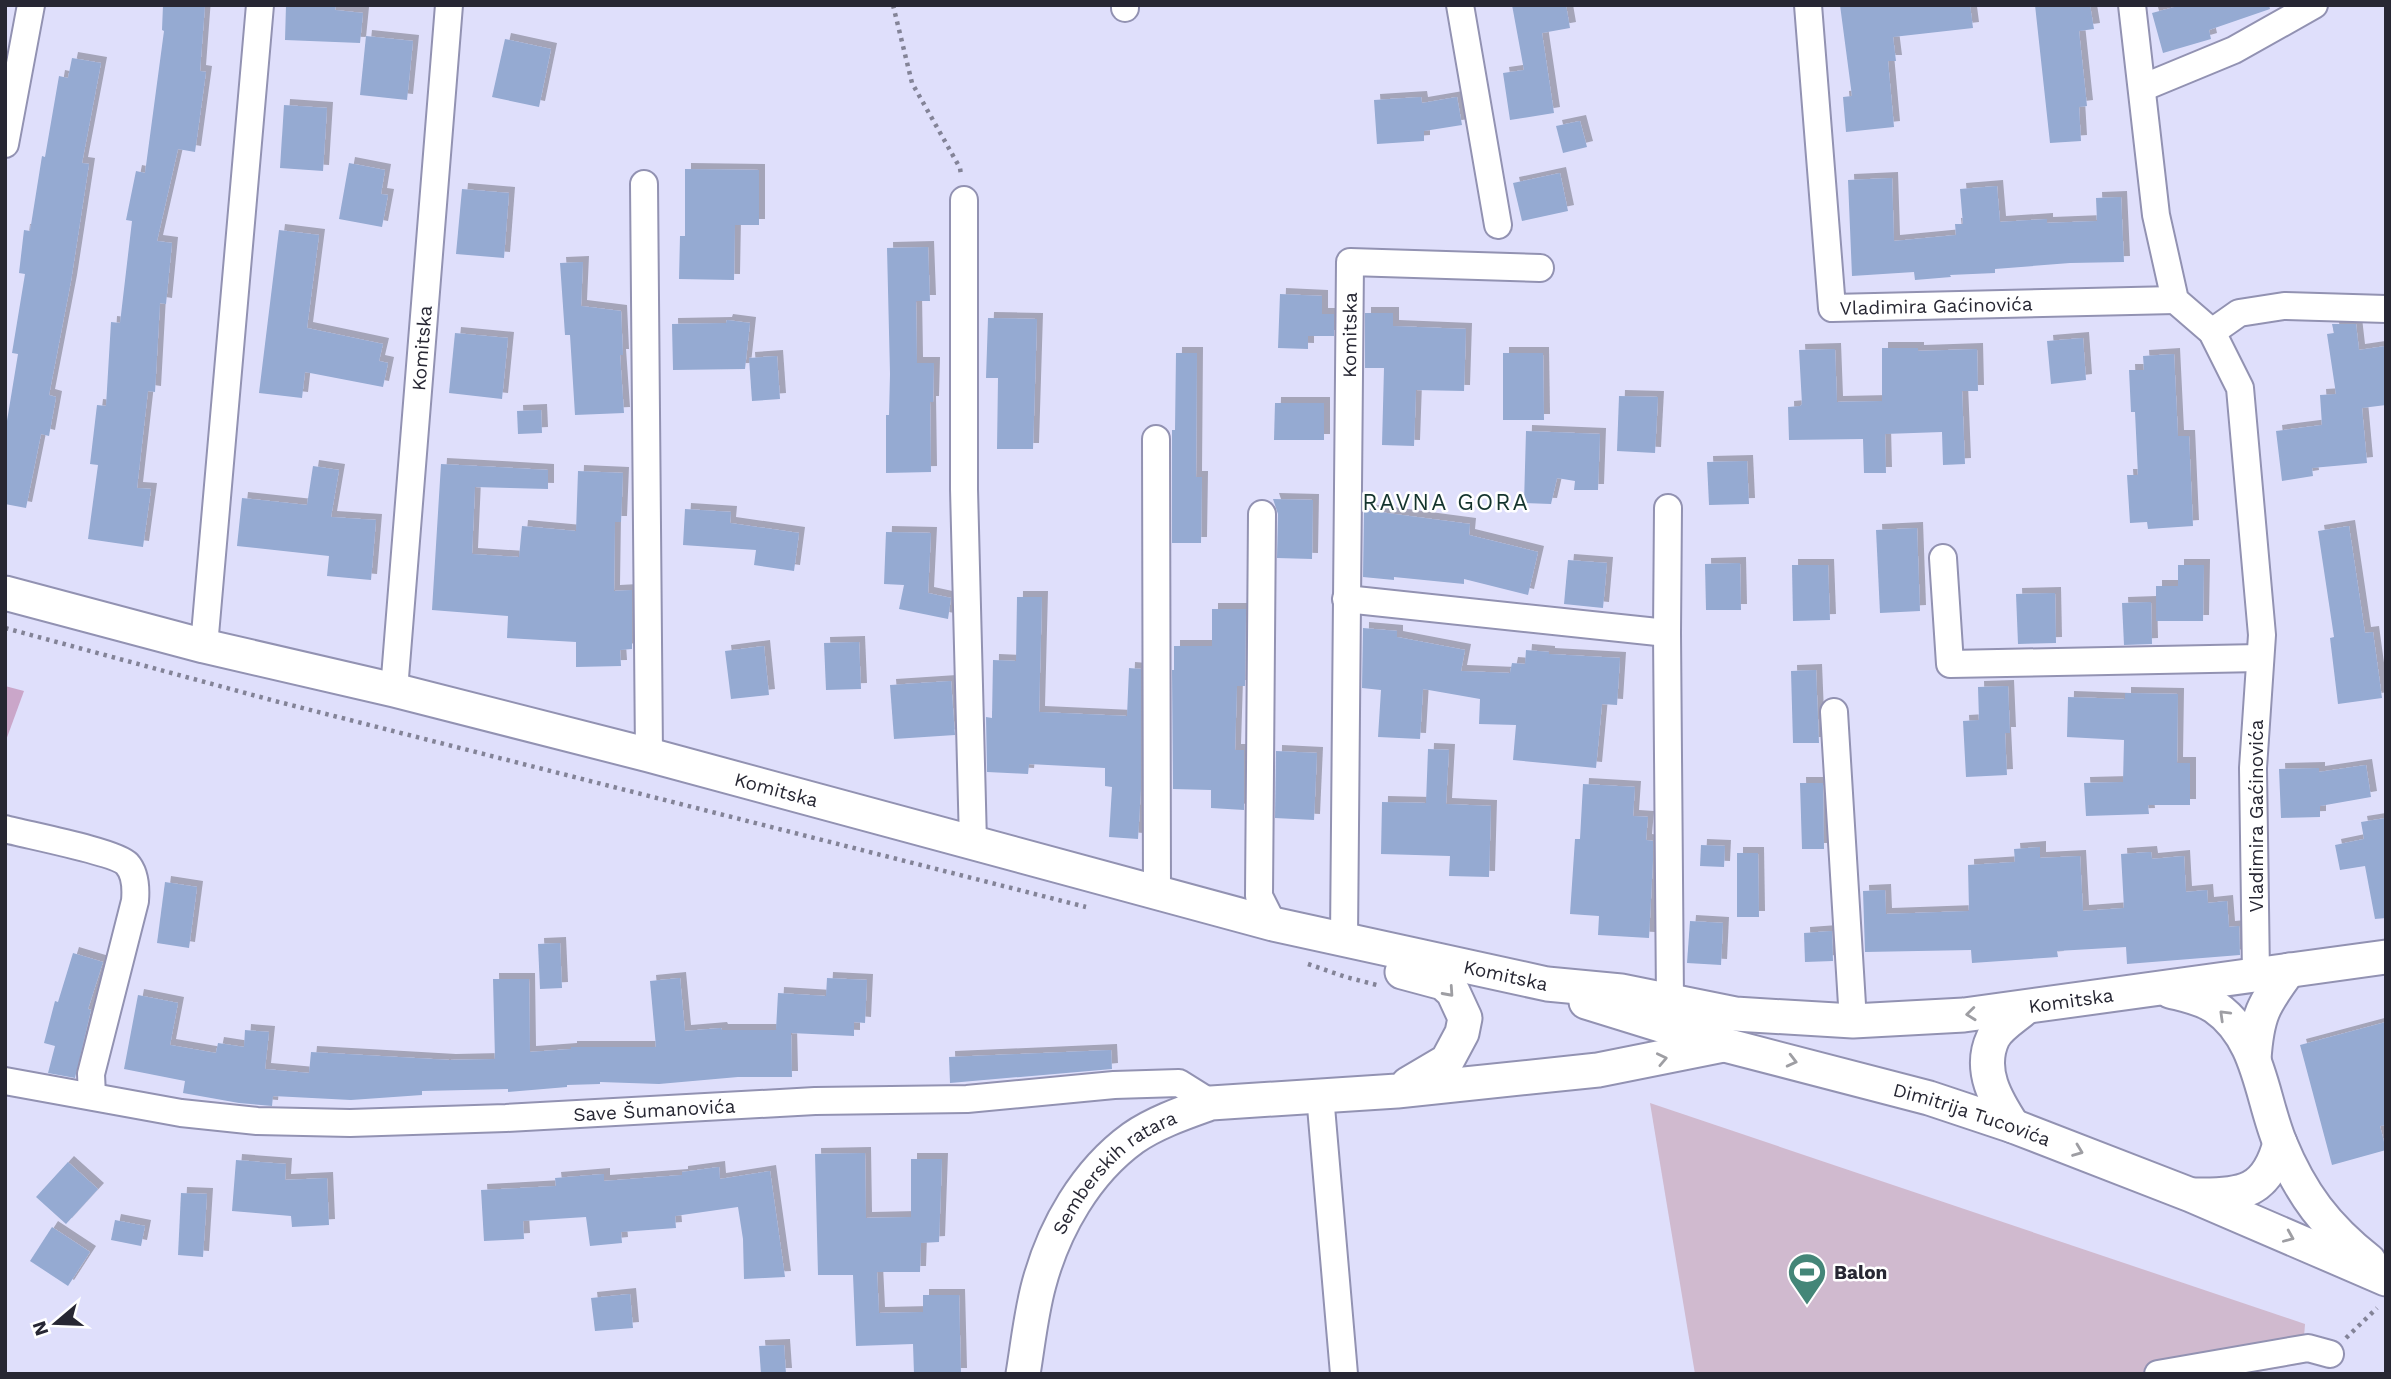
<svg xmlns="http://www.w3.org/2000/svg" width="2391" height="1379" font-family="'Work Sans',sans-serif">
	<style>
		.green { fill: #d0bacf }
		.forest { fill: #caa6c9 }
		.building { fill: #95aad2; filter: url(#shadow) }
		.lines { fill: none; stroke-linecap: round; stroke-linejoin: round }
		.minor-casing { stroke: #9292b2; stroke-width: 30 }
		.major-casing { stroke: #9292b2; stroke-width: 37 }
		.path { stroke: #838397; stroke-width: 4.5; stroke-dasharray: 3.5 5; stroke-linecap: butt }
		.minor { stroke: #fff; stroke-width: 26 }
		.major { stroke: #fff; stroke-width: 33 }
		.oneway { stroke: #9e9ea3 }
		.labels { text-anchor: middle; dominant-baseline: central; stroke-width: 5; stroke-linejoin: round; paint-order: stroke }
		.street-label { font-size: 19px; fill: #272733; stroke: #fff }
		.poi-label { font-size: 19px; font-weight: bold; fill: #272733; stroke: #fff; text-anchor: start }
		.quarter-label { font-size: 23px; letter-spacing: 2px; fill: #14342d; stroke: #fff }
	</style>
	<defs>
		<filter id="shadow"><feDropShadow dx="6" dy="-6" stdDeviation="0" flood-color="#0004"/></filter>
	</defs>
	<rect width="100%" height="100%" fill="#dfdffb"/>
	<path class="green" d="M1650,1103L2305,1324L2302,1364L2246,1374H1695Z"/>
	<path class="forest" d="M5,686L24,691L5,743Z"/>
	<g class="building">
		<path d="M163,5H205L200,71L206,72L195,152L178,149L157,241L172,243L166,304L160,303L155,392L148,391L137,488L151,489L143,547L88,539L98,465L90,464L97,405L106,406L111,322L120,323L132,221L126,220L136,171L145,173L164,31L162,30Z"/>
		<path d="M286,5H336L335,10L363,13L360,43L285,40Z"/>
		<path d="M1512,5H1566L1570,28L1542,33L1554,113L1510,120L1503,73L1524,70Z"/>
		<path d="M1840,5H1970L1973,28L1893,37L1896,61H1888L1894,127L1846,132L1843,97L1852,96Z"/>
		<path d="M2035,5H2090L2094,29L2079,31L2087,106L2079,107L2081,141L2050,143Z"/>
		<path d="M2182,5H2269L2270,9L2209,30L2211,39L2163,53L2152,13Z"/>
		<path d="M366,36L413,41L407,100L360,95Z"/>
		<path d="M505,39L551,49L539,107L492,97Z"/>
		<path d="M72,58L101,63L82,163L89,164L71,281L49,395L56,397L49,436L41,434L26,508L5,504V433L18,354L12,353L25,274L19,273L24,230L30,231L42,156L45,157L59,76L68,78Z"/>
		<path d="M1421,97L1422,103L1457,97L1462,125L1424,131V141L1377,144L1374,100Z"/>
		<path d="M284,105L327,108L323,171L280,168Z"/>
		<path d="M1580,121L1587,147L1563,153L1556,126Z"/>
		<path d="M349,163L385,170L381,194L388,195L382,227L339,219Z"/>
		<path d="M685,169L759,170V225H735L734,280L679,279L680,236H685Z"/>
		<path d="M1560,173L1568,211L1522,221L1513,183Z"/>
		<path d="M1892,178L1894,241L1956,235L1955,224H1963L1960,189L1997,186L2000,222L2047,219V223L2097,221L2096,198L2121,197L2124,262L2070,263L1995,269V273L1950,275L1951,277L1915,280L1914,272L1852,276L1848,180Z"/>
		<path d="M462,189L509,193L504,258L456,254Z"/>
		<path d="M279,230L319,235L307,328L383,344L379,361L388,363L383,387L305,372L302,398L259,393Z"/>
		<path d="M928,247L930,301H916L917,363H934L933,402H930L931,472L886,473V415H889L890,374L887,248Z"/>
		<path d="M583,262L581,306L621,311L623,355H620L624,413L575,415L570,335H565L560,263Z"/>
		<path d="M1280,294L1322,296V314H1334V336H1308V349L1278,348Z"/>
		<path d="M1365,313H1393V326L1466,329L1464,391L1416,390L1414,446L1382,445L1384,368H1365Z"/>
		<path d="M988,318L1037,319L1033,449H997L998,378H986Z"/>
		<path d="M727,320L750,323L745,369L673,370L672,324L726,323Z"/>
		<path d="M2332,324H2356L2359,350L2386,346V405L2362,408L2367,463L2312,468L2313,476L2282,481L2276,431L2322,425L2320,395L2336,394L2327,334L2334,333Z"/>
		<path d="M455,333L508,338L502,399L449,393Z"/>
		<path d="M2083,338L2086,380L2051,384L2047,341Z"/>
		<path d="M1882,348H1918V351L1977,349L1978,391H1962L1965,464L1943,465L1942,432L1885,434L1886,473H1864L1863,439L1789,440L1788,407L1800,406L1802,404L1799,350L1835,349L1837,402L1882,401Z"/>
		<path d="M1176,353H1197L1196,477H1202L1201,543H1172V430H1175Z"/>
		<path d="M1503,353H1543L1544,420H1503Z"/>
		<path d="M2174,354L2178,436H2189L2193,526L2148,529L2147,522L2130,523L2127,475H2138L2135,412H2131L2129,370H2144L2143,356Z"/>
		<path d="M777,356L780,399L752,401L749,358Z"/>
		<path d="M1619,396L1658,397L1655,453L1617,451Z"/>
		<path d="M1275,403H1324V440H1274Z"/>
		<path d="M541,410L542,433L518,434L517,411Z"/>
		<path d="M1526,431L1600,434L1598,490H1574L1575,481L1557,478L1551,504L1524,503Z"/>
		<path d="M1747,461L1749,504L1709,505L1707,462Z"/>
		<path d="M441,464L548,470V489L475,487L472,554L519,557L522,526L576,531L578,471L623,473L621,522H615L614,591L632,590V649L620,650L621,666L576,667V642L507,638L508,616L432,610Z"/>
		<path d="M313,466L339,470L331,517L376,520L371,580L327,576L329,556L237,546L242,498L307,505Z"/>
		<path d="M1273,499L1313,500L1312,559L1277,558L1278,514Z"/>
		<path d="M685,509L731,512L730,523L799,533L794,571L754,565L756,550L683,545Z"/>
		<path d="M1364,510L1470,524L1469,535L1538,552L1528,595L1464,579V584L1394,577V580L1363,577Z"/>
		<path d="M2349,526L2365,633L2373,632L2382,698L2338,704L2330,638L2334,637L2318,531Z"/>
		<path d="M1917,528L1920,611L1880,613L1876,530Z"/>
		<path d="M886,532L931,533L928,593L951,598L948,619L899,609L904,585L884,584Z"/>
		<path d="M1568,560L1607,563L1603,608L1564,604Z"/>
		<path d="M1740,563L1741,610H1706L1705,564Z"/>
		<path d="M1792,565H1828L1830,620L1793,621Z"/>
		<path d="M2178,565H2204L2203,621H2156V586H2178Z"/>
		<path d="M2055,593L2056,643L2018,644L2016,594Z"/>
		<path d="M1017,597H1042L1039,712L1127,716L1129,668L1141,669V788L1138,839L1109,837L1112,787L1105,786V768L1029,764L1028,774L987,772L986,717L992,718L993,660L1016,661Z"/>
		<path d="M2151,602L2152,644L2124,645L2122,603Z"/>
		<path d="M1212,609H1246L1245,686H1237L1235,750H1244V810L1211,808V790L1173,789L1172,670H1174V646H1212Z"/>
		<path d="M1363,628L1397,631V637L1465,650L1461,671L1510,673L1512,663L1525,664L1526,650L1549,652V654L1620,658L1617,705L1602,704L1596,768L1513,760L1516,725L1479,724L1480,699L1423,689L1420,739L1378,737L1381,690L1362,688Z"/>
		<path d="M859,642L861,689L826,690L824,643Z"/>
		<path d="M764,646L769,695L731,699L725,651Z"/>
		<path d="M1816,670L1819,743H1793L1791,671Z"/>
		<path d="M951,681L955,735L894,739L890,685Z"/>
		<path d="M2008,686L2010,733H2005L2007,775L1966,777L1963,721L1979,720L1978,687Z"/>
		<path d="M2125,693L2178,694L2177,763H2190V805H2148L2149,814L2086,816L2084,783L2123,782L2124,740L2067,737L2068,697L2125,699Z"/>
		<path d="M1428,749L1449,750L1446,804L1491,806L1489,877L1449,876L1450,856L1381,854L1382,802L1426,803Z"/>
		<path d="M1276,751L1317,753L1314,820L1275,818Z"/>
		<path d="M2366,765L2371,797L2320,806V817L2281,818L2279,769L2319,768V772Z"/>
		<path d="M1800,783H1823L1824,849H1802Z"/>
		<path d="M1583,784L1635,787L1633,816L1648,817L1646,840L1653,841V860L1649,938L1598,935L1599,916L1570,914L1575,839H1580Z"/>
		<path d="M2386,818V918L2375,919L2365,866L2340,870L2335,845L2364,839L2361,822Z"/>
		<path d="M1701,845L1725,846L1724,867L1700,866Z"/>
		<path d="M2040,847V858L2080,856L2083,911L2124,908L2121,854L2151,852L2152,859L2184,856L2186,892L2207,890L2208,903L2227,901L2229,927L2239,926L2240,955L2127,964L2126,947L2057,951L2058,957L1972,963L1971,950L1865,952L1863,891L1885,890L1886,914L1969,911L1968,865L2015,862L2014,849Z"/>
		<path d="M1737,853H1758L1759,917H1737Z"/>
		<path d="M165,882L197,887L189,948L157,943Z"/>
		<path d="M1690,921L1723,923L1721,965L1687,963Z"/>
		<path d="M1832,931L1833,961L1805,962L1804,933Z"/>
		<path d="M560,943L562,988L540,989L538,944Z"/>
		<path d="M73,953L103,962L88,1009L91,1010L75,1078L48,1073L55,1046L44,1043L55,1001L58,1002Z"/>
		<path d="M680,978L685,1031L721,1028L722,1030H776L778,993L826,996L827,978L867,980L865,1023L854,1022V1036L791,1033L792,1077H738L659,1084L600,1082V1084L567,1085V1087L508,1092V1089L422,1091V1095L351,1100L273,1096L272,1106L239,1103L183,1093L185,1081L124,1069L138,995L178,1003L170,1045L216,1053L218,1043L244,1047L245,1030L269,1032L265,1069L309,1073L311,1052L450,1060L495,1059L493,979H529L530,1052L571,1049V1047H656L650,981Z"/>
		<path d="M2386,1022V1125L2380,1126L2386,1150L2332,1165L2300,1045Z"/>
		<path d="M1111,1050L1112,1069L950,1083L949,1057Z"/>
		<path d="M865,1153L866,1218L911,1217V1159H942L939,1242L921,1243L920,1272H877L879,1313L923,1312V1295H959L961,1374H914L913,1344L856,1346L853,1275H818L815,1154Z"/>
		<path d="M236,1160L286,1164L285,1180L327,1178L329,1225L292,1227L291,1216L232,1211Z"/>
		<path d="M68,1162L98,1189L66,1224L36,1197Z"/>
		<path d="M719,1167L720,1179L770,1171L785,1277L744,1279L743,1239L738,1207L675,1216L676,1228L621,1232L622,1243L590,1246L586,1217L523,1221L524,1239L484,1241L481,1190L556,1186L555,1178L604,1174V1181L682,1175V1172Z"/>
		<path d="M181,1193L207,1194L203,1257L178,1255Z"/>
		<path d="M115,1220L145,1226L141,1246L111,1240Z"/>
		<path d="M52,1227L90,1252L68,1286L30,1261Z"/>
		<path d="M630,1294L633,1328L595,1331L591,1298Z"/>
		<path d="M784,1345L786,1374H761L759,1346Z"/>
	</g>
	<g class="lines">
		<g class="minor-casing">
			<g id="minor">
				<path d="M1125,5V8"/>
				<path d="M1460,5L1498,225"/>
				<path id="s1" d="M1808,5L1832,308L2175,300"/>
				<path d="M2132,5L2156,215L2175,300L2212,332L2240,388L2262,635L2253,768L2256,975"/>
				<path d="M2142,88L2234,50L2314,5"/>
				<path d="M5,144L31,5"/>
				<path d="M644,184L649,755"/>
				<path d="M964,200V489L973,843"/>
				<path d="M2212,332L2239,313L2284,306L2386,309"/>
				<path d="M1156,439L1157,891"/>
				<path d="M1668,508L1667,633L1670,1000"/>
				<path d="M1262,514L1259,896L1273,924"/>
				<path d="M1943,558L1950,664L2260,658"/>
				<path d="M1346,599L1667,633"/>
				<path d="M204,646L260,5"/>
				<path id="s2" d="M394,690L449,5"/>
				<path d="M1834,712L1853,1021"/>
				<path d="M5,829C27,835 116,852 127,864C136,874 136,889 135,901L91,1074L92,1096"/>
				<path id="s3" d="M1344,939L1350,262L1540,268"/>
				<path id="s4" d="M5,1081L181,1113L257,1121L350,1123L506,1118L815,1101L967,1099L1114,1085L1179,1083L1211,1103"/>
				<path d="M1320,1095L1344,1374"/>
				<path d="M2158,1374L2308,1348L2330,1354"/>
			</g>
		</g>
		<g class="major-casing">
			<g id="major">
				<path id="s5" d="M5,593L204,646L394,690L649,755L1273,924L1547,984L1621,991L1735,1014L1853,1021L1964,1015L2386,957"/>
				<path d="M1402,972L1443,983L1453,992L1465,1018L1462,1033L1447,1061L1408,1084"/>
				<path d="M2170,991C2185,995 2202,998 2215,1007C2260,1038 2261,1097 2280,1143C2301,1194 2326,1227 2369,1261"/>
				<path id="s6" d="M1586,1002L1725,1045L1929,1098L2013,1126L2191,1195L2386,1279"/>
				<path d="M2254,1059C2257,1015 2263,1005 2289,970"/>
				<path d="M2013,1126C1996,1100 1978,1070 1993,1038C1999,1026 2015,1017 2025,1008"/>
				<path d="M2195,1195C2243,1196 2267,1192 2280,1143"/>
				<path id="s7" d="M1023,1374C1028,1344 1031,1313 1039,1284C1054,1228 1086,1172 1133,1138C1156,1122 1186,1112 1211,1103L1397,1091L1598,1070L1723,1045"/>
			</g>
		</g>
		<g class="path">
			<path d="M893,5L912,83L960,168L961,175"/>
			<path d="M5,628L275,701L1086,907"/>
			<path d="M1308,964L1346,977L1377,985"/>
			<path d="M2346,1338L2377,1308"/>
		</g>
		<use href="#minor" class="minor"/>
		<use href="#major" class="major"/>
	</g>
	<defs><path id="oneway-chevron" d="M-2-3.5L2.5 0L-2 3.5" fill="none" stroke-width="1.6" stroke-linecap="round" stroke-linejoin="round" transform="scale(1.75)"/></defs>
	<g class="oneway">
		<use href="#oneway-chevron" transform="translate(1449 992) rotate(48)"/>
		<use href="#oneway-chevron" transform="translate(1971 1014) rotate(174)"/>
		<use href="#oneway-chevron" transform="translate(2224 1015) rotate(-136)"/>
		<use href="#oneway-chevron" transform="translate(1662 1059) rotate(-12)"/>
		<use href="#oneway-chevron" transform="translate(1792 1061) rotate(14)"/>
		<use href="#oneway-chevron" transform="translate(2078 1151) rotate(21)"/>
		<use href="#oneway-chevron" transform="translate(2289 1237) rotate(23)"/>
	</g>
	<defs>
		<g id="stadium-pin" transform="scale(2.0125)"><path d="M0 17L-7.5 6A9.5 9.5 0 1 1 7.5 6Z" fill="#448678" stroke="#fff"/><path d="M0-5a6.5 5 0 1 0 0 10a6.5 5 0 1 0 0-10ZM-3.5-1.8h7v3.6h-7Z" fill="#fff"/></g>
	</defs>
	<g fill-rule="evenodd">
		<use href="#stadium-pin" x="1807" y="1272"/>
	</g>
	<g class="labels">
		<g class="street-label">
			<text stroke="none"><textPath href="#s1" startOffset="408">Vladimira Gaćinovića</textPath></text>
			<text stroke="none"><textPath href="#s3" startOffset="604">Komitska</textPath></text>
			<text stroke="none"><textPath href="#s2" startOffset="343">Komitska</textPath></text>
			<text stroke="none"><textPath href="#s5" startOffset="796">Komitska</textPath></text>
			<text transform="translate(2256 816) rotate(-90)">Vladimira Gaćinovića</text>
			<text stroke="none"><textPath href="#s5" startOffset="1549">Komitska</textPath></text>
			<text stroke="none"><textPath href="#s5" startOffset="2119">Komitska</textPath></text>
			<text stroke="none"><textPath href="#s4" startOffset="653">Save Šumanovića</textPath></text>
			<text stroke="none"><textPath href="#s6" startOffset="402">Dimitrija Tucovića</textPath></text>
			<text stroke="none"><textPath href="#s7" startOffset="231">Semberskih ratara</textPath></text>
		</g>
		<g class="poi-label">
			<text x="1834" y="1272">Balon</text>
		</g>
		<g class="quarter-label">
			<text x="1446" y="502">RAVNA GORA</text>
		</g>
	</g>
	<rect width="2391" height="1379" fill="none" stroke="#272733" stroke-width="14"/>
	<g transform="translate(56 1323) rotate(251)" stroke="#ffffff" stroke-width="5" paint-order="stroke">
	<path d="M0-5L12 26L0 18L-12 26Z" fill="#272733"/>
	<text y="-10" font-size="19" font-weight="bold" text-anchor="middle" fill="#272733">N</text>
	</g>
</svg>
